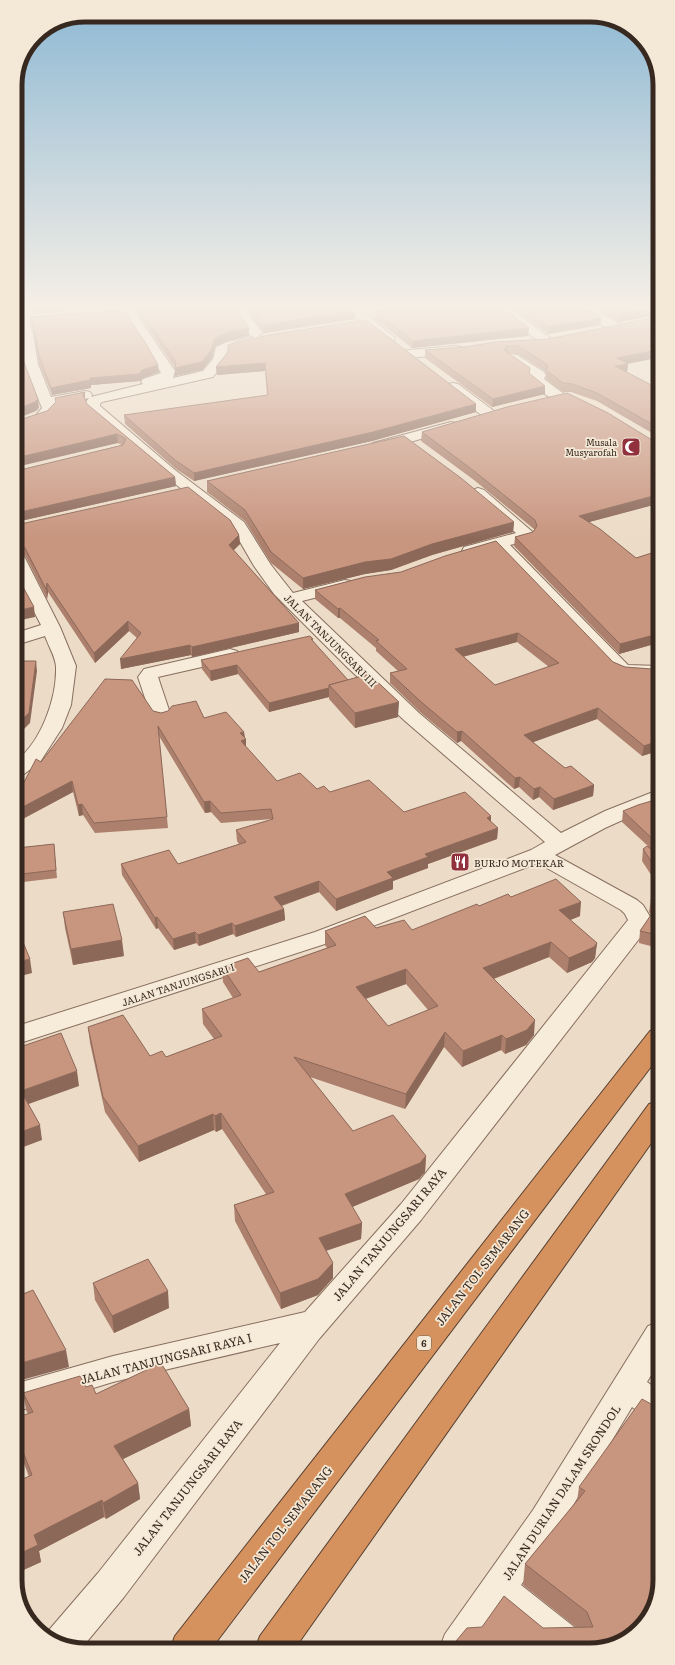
<svg xmlns="http://www.w3.org/2000/svg" width="675" height="1665" font-family="Literata,serif">
	<style>
		.lines { fill: none; stroke-linecap: round; stroke-linejoin: round }
		.minor-casing { stroke: #876e5e; stroke-width: 2 }
		.highway-casing { stroke: #553e31; stroke-width: 2 }
		.minor { fill: #f7ebda; fill-rule: evenodd }
		.highway { fill: #d5925e; fill-rule: evenodd }
		.wall { fill: #ac806d; fill-rule: evenodd }
		.shaded-wall { fill: #8c6859 }
		.building { fill: #c8957f; stroke: #8c6859; fill-rule: evenodd }
		.labels { text-anchor: middle; dominant-baseline: central; stroke-width: 3.5; stroke-linejoin: round; paint-order: stroke }
		.far-poi-label { font-size: 9px; fill: #382920; stroke: #f4e8d6; text-anchor: end }
		.shield { fill: #f4e8d6; stroke: #706257; stroke-width: 1 }
		.shield-label { font-size: 9px; font-weight: bold; fill: #382920 }
		.street-label { font-size: 10px; fill: #382920; stroke: #f4e8d6 }
		.poi-label { font-size: 10px; fill: #382920; stroke: #f4e8d6; text-anchor: start }
		.near-street-label { font-size: 12px; fill: #382920; stroke: #f4e8d6 }
		.rim { fill: none; stroke: #382920; stroke-width: 5 }
	</style>
	<rect width="100%" height="100%" fill="#ecdcc7"/>
	<g class="lines">
		<g class="minor-casing">
			<g id="minor">
				<path d="M26,306H34L36,309L32,314L60,312L64,313L66,316L64,319L60,320L29,322L33,334L38,364L51,397L85,391L90,392L92,395L91,397L143,384L141,382L143,379L161,373L147,348L122,311L124,308H132L175,371L173,378L203,371L213,359L216,347L227,342L255,337L251,336L229,306H242L263,333L258,336L262,337L264,340L262,343L236,348L227,352V359L213,377L102,402L100,404V406L175,470L244,522L271,565L293,593L345,580L351,581L354,585L351,589L302,601L419,713L561,833L605,811L658,790V804L605,828L555,855L637,900L643,905L652,920L646,930L421,1220L319,1339L124,1597L80,1650L46,1637L49,1630L98,1573L280,1343L113,1382L18,1411V1383L113,1356L305,1312L401,1204L628,920L625,914L621,910L538,863L331,942L17,1044V1026L315,932L531,850L545,842L405,721L348,668L274,594L254,566L232,528L165,476L89,411L85,403L89,398L54,405L56,409C51,416 47,419 39,417L37,414L42,408L24,364L20,334L16,323V315Z"/>
				<path d="M343,306H357L395,338L393,341H383Z"/>
				<path d="M493,306H507L554,341L552,344H542Z"/>
				<path d="M572,306H588L621,325L622,328L621,331H611Z"/>
				<path d="M456,346L461,347L463,350L461,353L409,358L404,357L402,354L404,351L409,350Z"/>
				<path d="M512,354L517,355L544,372L546,375L544,379L564,394L566,397L564,400C552,403 540,390 531,383L529,380L531,376L505,358L507,355Z"/>
				<path d="M453,383L458,384L494,411L496,414L494,417L489,418L484,417L448,390L446,387L448,384Z"/>
				<path d="M451,422L456,423L458,426L456,429L378,451L373,449L370,446L373,443Z"/>
				<path d="M478,488L484,490L535,534L531,540L510,545L626,663L628,665L658,666V678L624,676L612,671L496,549L470,556L464,555L462,551L464,547L516,533L472,496L470,493L472,490Z"/>
				<path d="M16,553L22,554L25,558L60,627L76,666L71,705L62,728L40,762L24,774L17,776V760C41,742 57,698 56,667C56,658 48,645 45,636L16,645V633L41,625L16,577Z"/>
				<path d="M230,649L237,651L239,655L237,659L158,677L171,716L168,720L161,722L154,720L151,716L138,677L144,669Z"/>
				<path d="M659,1322V1362L647,1382L660,1391V1424L649,1420L632,1407L557,1532L521,1585L583,1634L588,1647H541L502,1614L479,1647H440L445,1634L533,1510L648,1326Z"/>
			</g>
		</g>
		<g class="highway-casing">
			<g id="highway">
				<path d="M659,1028V1056L211,1649H170L175,1636L650,1031Z"/>
				<path d="M659,1101V1132L295,1648L255,1649L260,1636L649,1104Z"/>
			</g>
		</g>
		<use href="#minor" class="minor"/>
		<use href="#highway" class="highway"/>
	</g>
	<g class="wall">
		<path d="M244,306H349L355,319L264,333Z"/>
		<path d="M359,306H387L363,309Z"/>
		<path d="M510,306H583L601,318L600,325L548,334Z"/>
		<path d="M591,306H657V315L618,322Z"/>
		<path d="M138,308L249,336L227,341L215,346L212,358L202,370L175,376V368L139,315Z"/>
		<path d="M375,311L529,328L528,336L412,348L375,319Z"/>
		<path d="M30,317L159,372L143,378L140,381L91,385V388L52,395L39,364L34,334L31,323Z"/>
		<path d="M548,339L628,364L627,372H626L657,388V436L597,401L571,392H563L546,379V373L545,371L518,354H509L529,374L545,386V394L492,407L425,358V350Z"/>
		<path d="M228,352L476,412L372,441L194,481L176,469L125,424L124,415L267,395L265,371L217,375L216,367Z"/>
		<path d="M85,392V400L87,404L175,477L176,486L16,522V471L122,445L47,411L56,402L55,398Z"/>
		<path d="M422,432L657,440V504L589,522L636,558L658,551V643L619,654L514,546L515,537L533,532L534,530V529L474,480L421,441Z"/>
		<path d="M207,481L514,522L513,532L432,555L391,570L365,574L303,589L271,563L245,521L207,492Z"/>
		<path d="M16,525L239,535L240,544L233,550L299,623V632L192,657L191,655L121,669L137,638L129,631L95,663L48,592L47,599L26,557L22,553L16,552Z"/>
		<path d="M365,577L613,662L625,667L658,673V751L642,756L597,719L532,742L565,768L594,785L593,796L553,810L539,797L533,800L519,787L514,789L461,741L457,743L420,712L390,683V673L398,671L376,651V648L340,618H338L315,599V590ZM517,642L549,667L495,685L463,657Z"/>
		<path d="M313,639V642L348,680L398,717L355,728L329,699V697L269,712L238,674L211,681L202,669L201,660Z"/>
		<path d="M153,711L161,713L204,718L244,732L245,738L246,739V747L277,781L317,789L404,812L491,816V822L498,828L497,839L428,864V868L393,881V889L336,911L319,892L282,906L284,909L285,920L236,937L233,934L199,946L196,943L174,950L158,928L156,929L122,875L121,864H178L239,844L237,841L236,830L272,820V819L221,823L211,812L205,813L159,736L168,828L95,833L83,815L79,816L73,792L17,822L22,765L24,776L23,785L41,762Z"/>
		<path d="M658,799V948L639,943L640,931L651,915L649,912L651,900L657,884L642,861L643,849L648,846L622,822L623,811Z"/>
		<path d="M54,844L57,878L23,882L22,878L17,879V848Z"/>
		<path d="M511,897L580,916L570,920L597,943L595,958L592,962L567,973L549,957L494,979L534,1035L526,1045L505,1054L501,1050L462,1067L444,1047L405,1109L310,1077L353,1131L426,1156L425,1172L419,1179L352,1207L362,1223L361,1239L326,1251L333,1278L318,1295L281,1309L235,1221L234,1205L266,1194L222,1129L216,1132L214,1130L139,1162L105,1112L90,1043L88,1027L150,1056L166,1057L214,1039L203,1024L202,1009L233,998L223,982L222,967L259,972L327,948L325,945V931L376,928L412,930L479,906ZM406,984L428,1010L388,1026L366,999Z"/>
		<path d="M63,912L124,956L73,965L65,928Z"/>
		<path d="M93,1283L169,1308L114,1333L95,1300Z"/>
		<path d="M86,1387L96,1394L189,1409L191,1426L123,1459L138,1483L140,1499L106,1519L104,1517L39,1551L41,1562L19,1572L29,1477L18,1447V1417L28,1414L26,1410L23,1393Z"/>
		<path d="M660,1409L612,1646L543,1628H577L523,1585L525,1564L577,1501L579,1487Z"/>
	</g>
	<g class="shaded-wall">
		<path d="M16,306H24L16,314Z"/>
		<path d="M35,306H112L35,312Z"/>
		<path d="M363,306H387L363,309Z"/>
		<path d="M657,307V315L618,322L619,315Z"/>
		<path d="M355,311V319L264,333V325Z"/>
		<path d="M601,318L600,325L548,334L549,327Z"/>
		<path d="M249,328V336L227,341L215,346L212,358L202,370L175,376V368L215,338L226,333Z"/>
		<path d="M529,328L528,336L412,348L413,341Z"/>
		<path d="M507,346V354L504,350Z"/>
		<path d="M657,350V358L617,366V358Z"/>
		<path d="M265,363V371L217,375L216,367Z"/>
		<path d="M628,364L627,372L614,374L615,366Z"/>
		<path d="M158,365L159,372L143,378L140,381L91,385V388L52,395L51,388L90,378L142,370Z"/>
		<path d="M545,386V394L492,407L493,399Z"/>
		<path d="M85,392V400L83,395Z"/>
		<path d="M38,399L39,408L36,411L16,419V410Z"/>
		<path d="M476,404V412L372,441L194,481V473Z"/>
		<path d="M117,434L118,443L16,467V458Z"/>
		<path d="M175,477L176,486L16,522V513Z"/>
		<path d="M657,479V488L653,480Z"/>
		<path d="M657,495V504L578,525L579,516Z"/>
		<path d="M514,522L513,532L432,555L391,570L365,574L303,589V578Z"/>
		<path d="M239,535L240,544L229,555V545Z"/>
		<path d="M47,583L48,592L47,599L46,589Z"/>
		<path d="M34,607L35,617L16,621V611Z"/>
		<path d="M340,608V618H338V609Z"/>
		<path d="M128,621L129,631L95,663L94,653Z"/>
		<path d="M299,623V632L192,657V647Z"/>
		<path d="M518,633L517,642L454,659L455,649Z"/>
		<path d="M658,634V643L619,654L620,644Z"/>
		<path d="M190,645L191,655L121,669L120,659Z"/>
		<path d="M36,661L37,671L30,723L17,736V724Z"/>
		<path d="M237,665L238,674L211,681L210,671Z"/>
		<path d="M329,688V697L269,712V703Z"/>
		<path d="M399,702L398,717L355,728V713Z"/>
		<path d="M598,708L597,719L523,746L524,735Z"/>
		<path d="M462,731L461,741L457,743V732Z"/>
		<path d="M244,732L245,740L246,739V750L241,751L240,733Z"/>
		<path d="M658,741V751L642,756L644,746Z"/>
		<path d="M22,765L24,776L20,802L19,792Z"/>
		<path d="M520,777L519,787L514,789L515,778Z"/>
		<path d="M72,781L73,792L17,822V810Z"/>
		<path d="M594,785L593,796L553,810L554,799Z"/>
		<path d="M540,787L539,797L533,800L534,789Z"/>
		<path d="M210,801L211,812L205,813L204,802Z"/>
		<path d="M82,804L83,815L79,816L78,805Z"/>
		<path d="M491,816V827L487,818Z"/>
		<path d="M498,828L497,839L428,864V868L393,881V889L336,911V899L387,872L425,854Z"/>
		<path d="M319,881V892L274,908V897Z"/>
		<path d="M581,902L580,916L558,925L559,910Z"/>
		<path d="M284,909L285,920L236,937L235,926Z"/>
		<path d="M157,917L158,928L156,929L155,918Z"/>
		<path d="M232,923L233,934L199,946L198,935Z"/>
		<path d="M195,932L196,943L174,950L173,939Z"/>
		<path d="M122,940L124,956L73,965L71,949Z"/>
		<path d="M551,942L549,957L482,983L483,968Z"/>
		<path d="M597,943L595,958L592,962L567,973L569,958Z"/>
		<path d="M30,959L32,973L17,977V962Z"/>
		<path d="M406,969V984L356,1002V987Z"/>
		<path d="M17,983L19,994H17Z"/>
		<path d="M535,1020L534,1035L526,1045L505,1054L506,1039Z"/>
		<path d="M445,1032L444,1047L405,1109L406,1094Z"/>
		<path d="M502,1035L501,1050L462,1067L463,1051Z"/>
		<path d="M77,1071L79,1086L23,1106L21,1091Z"/>
		<path d="M221,1113L222,1129L216,1132L215,1116Z"/>
		<path d="M213,1114L214,1130L139,1162L138,1146Z"/>
		<path d="M40,1125L42,1140L18,1149V1133Z"/>
		<path d="M426,1156L425,1172L419,1179L345,1210V1194Z"/>
		<path d="M362,1223L361,1239L319,1253V1238Z"/>
		<path d="M333,1263V1278L318,1295L281,1309L280,1293Z"/>
		<path d="M168,1291L169,1308L114,1333L112,1316Z"/>
		<path d="M66,1350L69,1367L18,1381V1364Z"/>
		<path d="M189,1409L191,1426L117,1462L114,1446Z"/>
		<path d="M138,1483L140,1499L106,1519L103,1503Z"/>
		<path d="M102,1500L104,1517L39,1551L41,1562L19,1572V1554L34,1535Z"/>
	</g>
	<g class="building">
		<path d="M148,306H233L249,328L226,333L215,338L211,350L202,362L175,368L176,362L138,308Z"/>
		<path d="M250,306H349L355,311L264,325Z"/>
		<path d="M418,306H501L529,328L413,341L375,311Z"/>
		<path d="M521,306H583L601,318L549,327Z"/>
		<path d="M605,306H657V307L619,315Z"/>
		<path d="M123,310L145,342L158,365L142,370L139,374L90,378V380L51,388L39,356L34,327L30,317Z"/>
		<path d="M657,317V350L617,358L628,364L615,366L657,388V427L597,393L572,384L563,383L546,370L548,366L545,363L518,346H507L504,350L530,368L529,373L545,386L493,399L425,350L465,347L495,342L548,339Z"/>
		<path d="M366,320L476,404L373,432L194,473L175,460L124,415L268,395L265,363L216,367L228,352V345L236,342L275,334Z"/>
		<path d="M16,321L18,327L22,357L38,399L35,402L16,410Z"/>
		<path d="M85,392L83,395L87,404L175,477L16,513V481H18L16,479V471L123,445L126,439L117,434L16,458V421L47,411L56,402L55,398Z"/>
		<path d="M567,393L608,413L652,440H657V479L653,480L657,483V495L579,516L600,529L636,558L658,551V634L620,644L515,537L533,532L537,526L535,520L474,471L422,432L507,407Z"/>
		<path d="M404,436L461,478L514,522L432,544L391,559L365,562L303,578L271,552L245,510L207,481Z"/>
		<path d="M188,487L230,520L239,535L229,545L299,623L192,647L190,645L120,659L141,633L128,621L94,653L47,583L46,589L25,548L21,543H16V525Z"/>
		<path d="M496,541L613,662L625,667L652,669L658,673V741L644,746L598,708L524,735L565,768L571,766L594,785L554,799L540,787L534,789L520,777L515,778L462,731L457,732L420,701L390,673L407,669L376,641L379,640L340,608L338,609L315,590L365,577L401,572L445,556ZM518,633L559,663L495,685L455,649Z"/>
		<path d="M16,574L34,607L16,611Z"/>
		<path d="M310,636L313,639H311L348,680L329,685V688L269,703L237,665L210,671L201,660Z"/>
		<path d="M16,661H36L29,713L17,724Z"/>
		<path d="M369,674L399,702L355,713L329,685Z"/>
		<path d="M105,679L132,680L153,711L161,713L168,711L172,706L196,701L204,718L226,712L244,732L240,733L246,739L241,741L277,781L300,773L317,789L324,786L330,792L369,780L404,812L465,792L491,816L487,818L498,828L425,854L428,857L387,872L393,878L336,899L319,881L274,897L284,909L235,926L232,923L198,935L195,932L173,939L157,917L155,918L121,864L169,850L178,864L246,842L236,830L273,819L271,809L221,813L210,801L204,802L158,726L167,817L94,823L82,804L78,805L72,781L17,810V766L22,765L19,792L36,759L41,762Z"/>
		<path d="M658,799V844L623,811L638,805Z"/>
		<path d="M54,844L56,870L22,874L21,870L17,871V848Z"/>
		<path d="M647,846L658,855V872L643,849Z"/>
		<path d="M556,879L581,902L559,910L597,943L594,947L569,958L551,942L483,968L535,1020L527,1030L506,1039L502,1035L463,1051L445,1032L406,1094L294,1057L353,1131L393,1115L426,1156L420,1163L345,1194L362,1223L319,1238L333,1263L318,1279L280,1293L234,1205L274,1192L221,1113L215,1116L213,1114L138,1146L103,1097L88,1027L123,1015L150,1056L162,1051L166,1057L222,1036L202,1009L241,995L222,967L248,958L259,972L336,945L325,931L365,916L376,928L404,920L412,930L477,904L479,906L508,894L511,897ZM406,969L438,1006L388,1026L356,987Z"/>
		<path d="M658,884V935L640,931L655,909L651,900L656,885Z"/>
		<path d="M113,904L122,940L71,949L63,912Z"/>
		<path d="M17,928L30,959L17,962Z"/>
		<path d="M61,1033L77,1071L21,1091L40,1125L18,1133L17,1043L20,1047Z"/>
		<path d="M148,1259L168,1291L112,1316L93,1283Z"/>
		<path d="M33,1290L66,1350L18,1364V1296Z"/>
		<path d="M161,1363L189,1409L114,1446L138,1483L103,1503L102,1500L34,1535L38,1545L19,1554L18,1481L32,1475L18,1439V1417L33,1412L23,1393L80,1376L86,1387L92,1385L96,1394Z"/>
		<path d="M642,1399L660,1409V1580L646,1622L612,1646L451,1647L467,1628L482,1627L504,1596L543,1628L593,1627L587,1612L525,1564L585,1491L579,1487Z"/>
	</g>
	<linearGradient id="sky" x2="0" y2="1"><stop stop-color="#8eb9d4"/><stop offset="0.57" stop-color="#f6efe6"/><stop offset="1" stop-color="#f6efe6" stop-opacity="0"/></linearGradient>
	<rect width="675" height="539" fill="url(#sky)"/>
	<defs>
		<g id="mosque-square" transform="scale(1)"><rect x="-9" y="-9" width="18" height="18" rx="4" fill="#92313e" stroke="#f4e8d6"/><path d="M3.5-4.9A6 6 0 1 0 3.5 4.9A5 5 0 1 1 3.5-4.9Z" fill="#fff"/></g>
		<g id="restaurant-square" transform="scale(1)"><rect x="-9" y="-9" width="18" height="18" rx="4" fill="#92313e" stroke="#f4e8d6"/><path d="M-5-6h1v4h1v-4h1v4h1v-4h1v5L-1.5 .5V6h-2V.5L-5-1ZM5-6V6H3V1.5H1.5Q1.5-4 5-6Z" fill="#fff"/></g>
	</defs>
	<g fill-rule="evenodd">
		<use href="#mosque-square" x="631" y="447"/>
		<use href="#restaurant-square" x="460" y="862"/>
	</g>
	<g class="labels">
		<g class="far-poi-label">
			<text x="617" y="442">Musala<tspan x="617" dy="10">Musyarofah</tspan></text>
		</g>
		<rect class="shield" x="417" y="1336" width="14" height="14" rx="3"/>
		<g class="shield-label">
			<text x="424" y="1343">6</text>
		</g>
		<g class="street-label">
			<text transform="translate(331 640) rotate(45)">JALAN TANJUNGSARI III</text>
			<text transform="translate(178 984) rotate(-18)">JALAN TANJUNGSARI I</text>
		</g>
		<g class="poi-label">
			<text x="474" y="862">BURJO MOTEKAR</text>
		</g>
		<g class="near-street-label">
			<text transform="translate(389 1234) rotate(-50)">JALAN TANJUNGSARI RAYA</text>
			<text transform="translate(482 1267) rotate(-52)">JALAN TOL SEMARANG</text>
			<text transform="translate(166 1358) rotate(-14)">JALAN TANJUNGSARI RAYA I</text>
			<text transform="translate(187 1487) rotate(-52)">JALAN TANJUNGSARI RAYA</text>
			<text transform="translate(561 1492) rotate(-57)">JALAN DURIAN DALAM SRONDOL</text>
			<text transform="translate(285 1524) rotate(-52)">JALAN TOL SEMARANG</text>
		</g>
	</g>
	<path d="M0 0H675V1665H0ZM85 22H590A63 63 0 0 1 653 85V1580A63 63 0 0 1 590 1643H85A63 63 0 0 1 22 1580V85A63 63 0 0 1 85 22Z" fill="#f4e8d6" fill-rule="evenodd"/>
	<path class="rim" d="M85 22H590A63 63 0 0 1 653 85V1580A63 63 0 0 1 590 1643H85A63 63 0 0 1 22 1580V85A63 63 0 0 1 85 22Z"/>
</svg>
